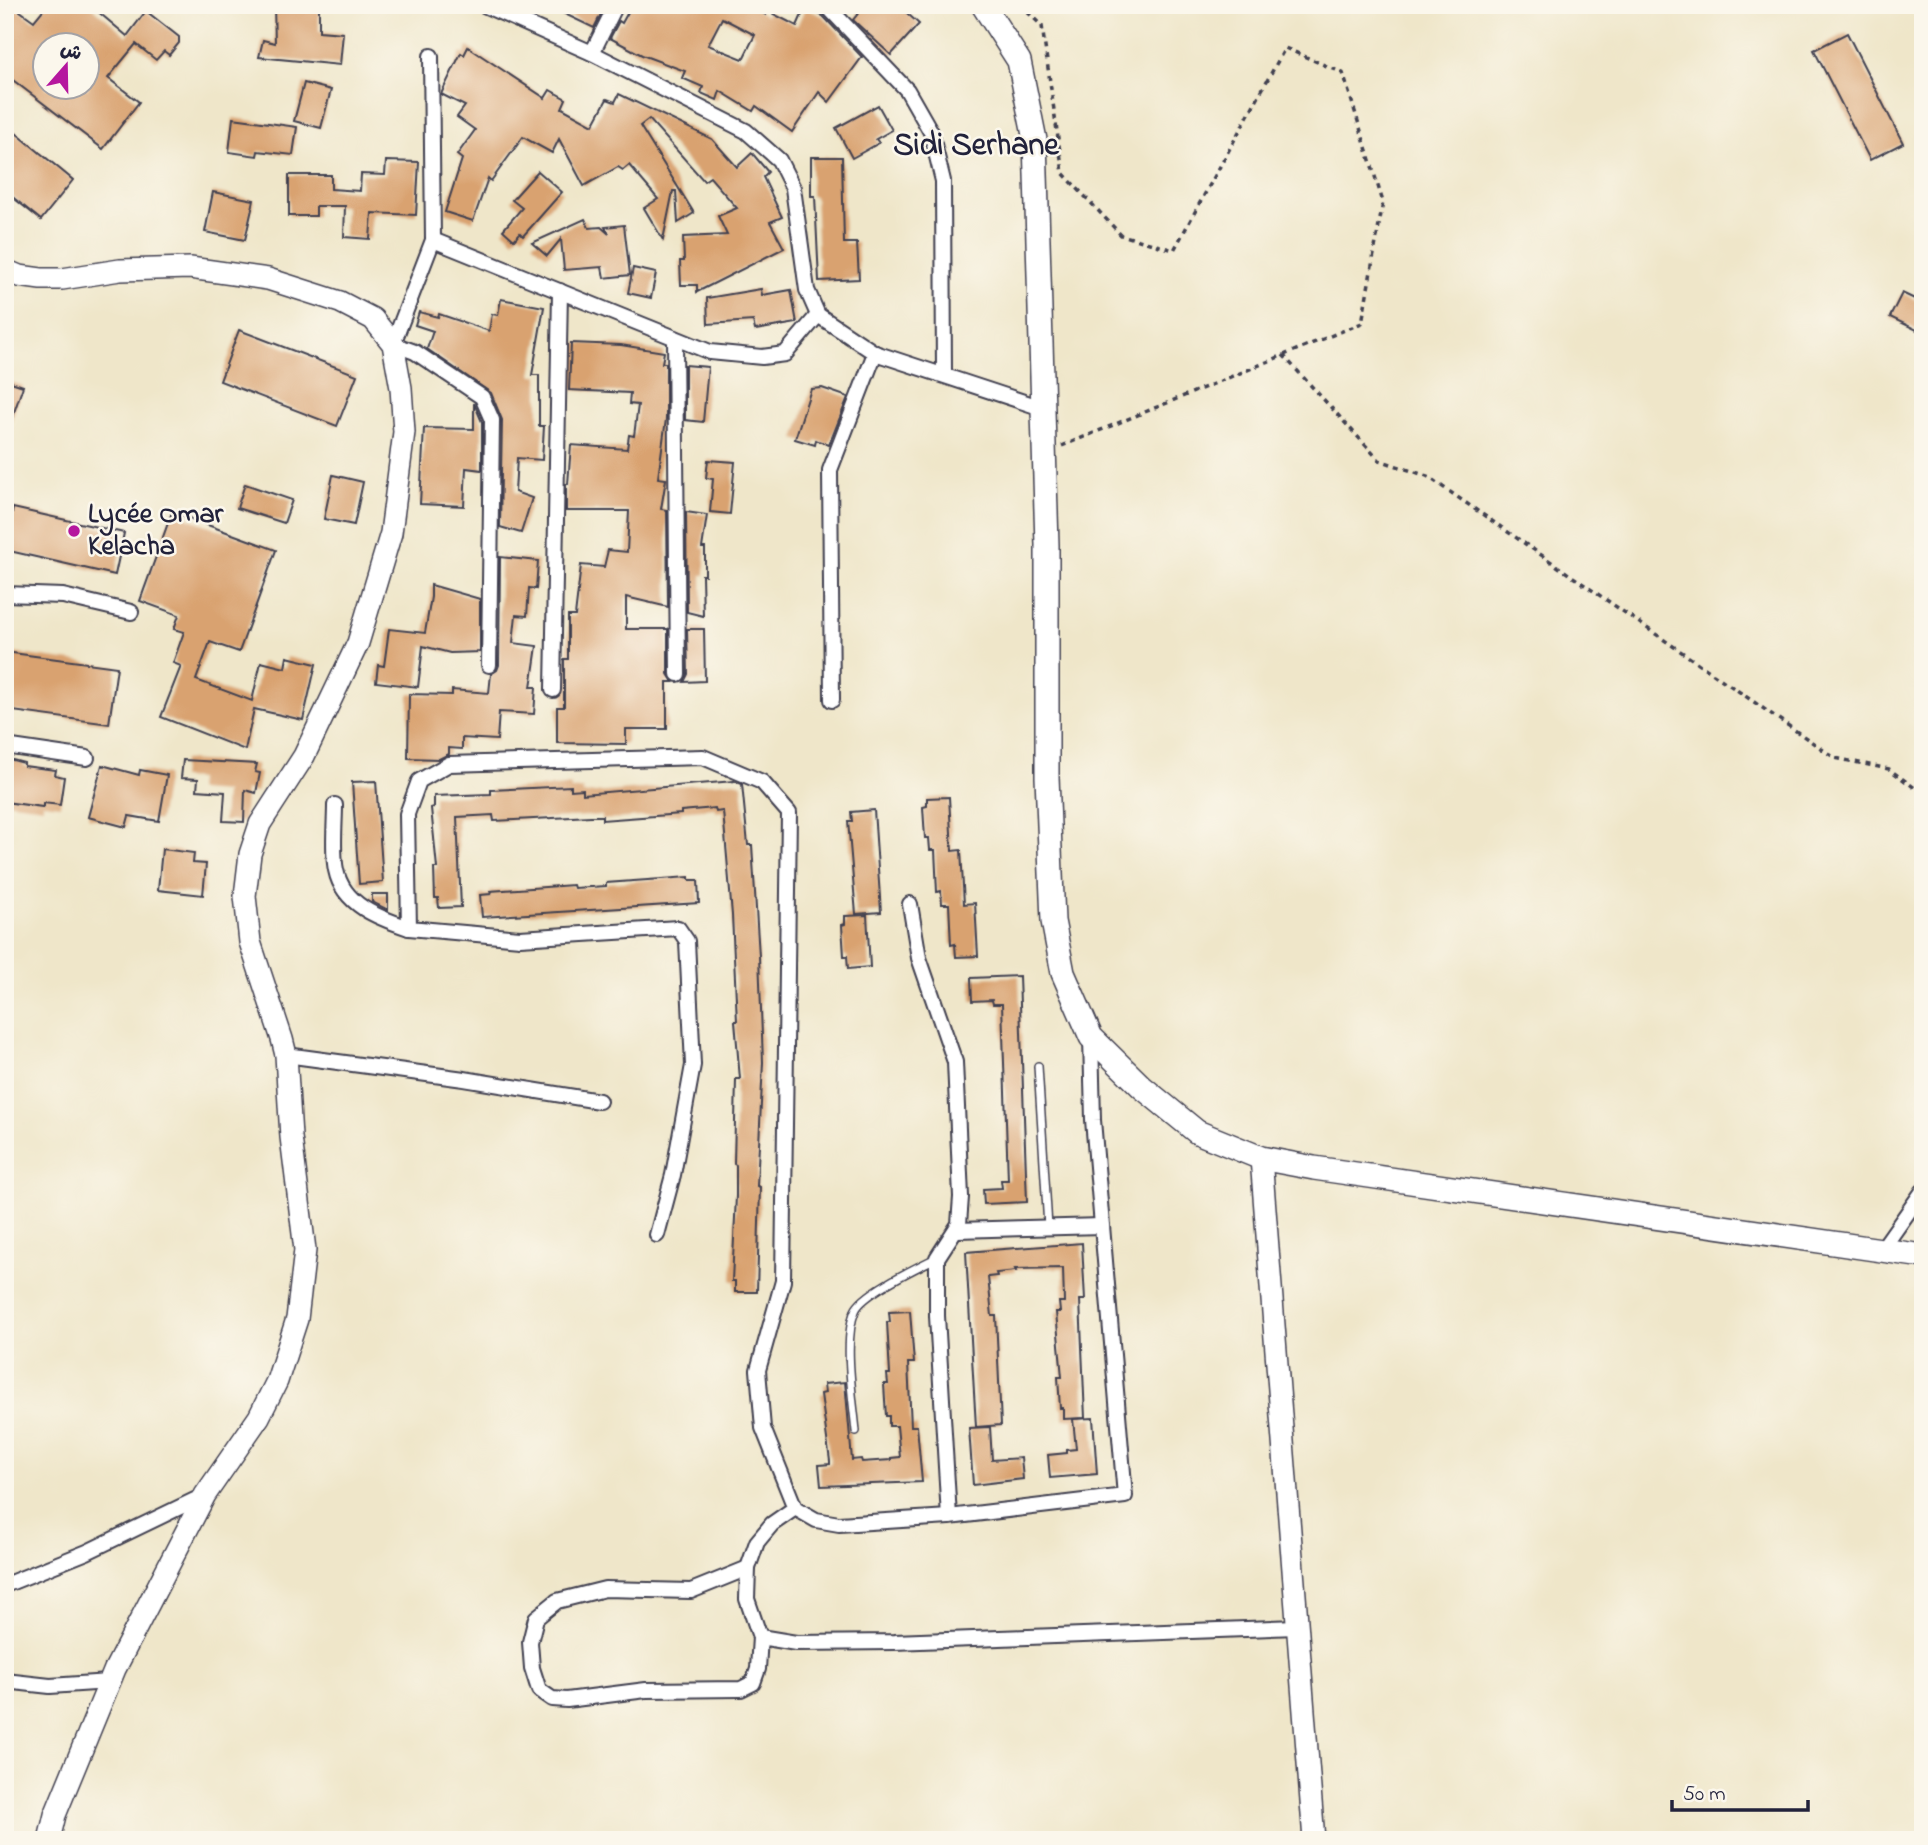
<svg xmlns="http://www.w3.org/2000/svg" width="1928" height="1845" font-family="'Indie Flower','Playpen Sans Arabic',sans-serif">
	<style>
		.building { fill: #d9a26f; fill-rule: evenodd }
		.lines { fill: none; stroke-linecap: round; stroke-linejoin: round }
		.service-casing { stroke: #413f50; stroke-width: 10 }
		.minor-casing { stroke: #413f50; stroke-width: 18 }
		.secondary-casing { stroke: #413f50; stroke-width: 24 }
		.primary-casing { stroke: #413f50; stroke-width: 26 }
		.path { stroke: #413f50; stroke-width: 3.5; stroke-dasharray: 5 5; stroke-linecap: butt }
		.service { stroke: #fff; stroke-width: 7 }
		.minor { stroke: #fff; stroke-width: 14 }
		.secondary { stroke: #fff; stroke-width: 21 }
		.primary { stroke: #fff; stroke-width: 23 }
		.poi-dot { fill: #b5179e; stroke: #fbf7ec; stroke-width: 2.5 }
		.labels { text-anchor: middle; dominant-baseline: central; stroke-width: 5; stroke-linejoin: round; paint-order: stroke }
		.poi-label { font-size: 28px; font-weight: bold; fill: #22223b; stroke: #fbf7ec; text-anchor: start }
		.quarter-label { font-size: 32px; font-weight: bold; fill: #22223b; stroke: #fbf7ec }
	</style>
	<rect width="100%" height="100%" fill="#fbf7ec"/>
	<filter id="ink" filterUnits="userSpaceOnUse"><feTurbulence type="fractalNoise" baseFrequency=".0143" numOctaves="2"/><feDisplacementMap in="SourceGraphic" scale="14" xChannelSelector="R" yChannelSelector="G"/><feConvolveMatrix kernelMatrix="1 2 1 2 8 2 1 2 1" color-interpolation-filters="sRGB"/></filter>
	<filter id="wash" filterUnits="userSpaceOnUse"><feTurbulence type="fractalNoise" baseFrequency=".00686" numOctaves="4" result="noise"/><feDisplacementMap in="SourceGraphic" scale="28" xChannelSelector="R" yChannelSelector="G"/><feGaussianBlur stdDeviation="1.57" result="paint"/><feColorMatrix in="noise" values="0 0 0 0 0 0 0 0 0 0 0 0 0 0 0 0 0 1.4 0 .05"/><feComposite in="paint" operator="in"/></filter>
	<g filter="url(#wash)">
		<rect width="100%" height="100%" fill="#efe6c9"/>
		<g id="blocks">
			<g class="building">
				<path d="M47,5H90L127,36L146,11L179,37V43L169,55L164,51L156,60L136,44L108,78L139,102L103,149L5,74V17L13,6L34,21ZM46,46H88V88H46Z"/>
				<path d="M274,5H319V31L343,33L340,65L259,57L263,40L275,43Z"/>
				<path d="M546,5H590L602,12L594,28Z"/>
				<path d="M632,5H747L766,15L768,11L797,26L805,8L823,16L862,57L829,102L819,92L792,132L756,106L753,111L720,91L717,100L701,93L703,87L682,78L685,71L642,55L610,38L619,21L622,23ZM722,18L755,35L743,59L708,45Z"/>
				<path d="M865,5H898L919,24L891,55L853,20Z"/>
				<path d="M1847,33L1903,143L1870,160L1814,50Z"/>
				<path d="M468,47L545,98L550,90L566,99L562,108L593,125L607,99L615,102L619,94L712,139L737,167L752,153L768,172L763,177L782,217L770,222L784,248L697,292V285H681L680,261H684L683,237L727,235L718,216L737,208L710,177L704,181L649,119L640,126L694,213L678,223L676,191H673L663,240L644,208L658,199L629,165L623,170L618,167L584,186L559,139L552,153L523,137L491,181L488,178L473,221L445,212L462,159L457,155L475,130L457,117L465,106L441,94L461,53L464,55Z"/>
				<path d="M304,83L331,90L321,128L294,121Z"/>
				<path d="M878,105L892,130L876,139L879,143L852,158L836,128Z"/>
				<path d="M233,118L297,127L293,155L258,151L257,156L229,152Z"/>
				<path d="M5,124L73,180L41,220L5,191Z"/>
				<path d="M811,157H842L844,243H857L859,279L819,281L815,196H811Z"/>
				<path d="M386,161L419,162L416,215L372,213L370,239L344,237L345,206H316V216H289V175H331V189L360,191L361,174L385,175Z"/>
				<path d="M538,171L562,192L523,236L520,233L514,240L503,230L522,208L512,200Z"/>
				<path d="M213,192L254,200L245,240L205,232Z"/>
				<path d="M585,219L589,228L601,227L609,234L605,227L624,225L630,275L604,278L602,267L564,270L561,239L547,256L532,243Z"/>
				<path d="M633,268L656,273L651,298L628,293Z"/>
				<path d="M761,289L762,295L791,290L797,323L755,330L753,321L708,324L707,298Z"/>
				<path d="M1902,293L1923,303V333L1890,317Z"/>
				<path d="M501,299L544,307L532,375H539V426H544L542,460L517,458L515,492L532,498L521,533L500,527L502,420L491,393L427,349L433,331L415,325L419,312L438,317L439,314L489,331L492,314L498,315Z"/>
				<path d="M239,330L357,375L337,426L220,381Z"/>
				<path d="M571,343L621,345L664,352L662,363H666V419L658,478L666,479L661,509L667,510L668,607L626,597V629H668V674L673,682H667V729H626V744L557,743V707H564V659H568V616H575L581,565L604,567L608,550L627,552L629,511H566V484H568L571,445L627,449L629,435L634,436L638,405L629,404L630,393L569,390Z"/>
				<path d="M685,365L708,367L703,422L685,420Z"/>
				<path d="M5,380L23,386L8,430H5Z"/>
				<path d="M822,388L848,397L829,445L816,440L815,445L795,439L811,389Z"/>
				<path d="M474,403L482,422V470L466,468L464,506L420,504L424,428L474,429Z"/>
				<path d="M708,460L735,462L730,514L710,512L713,479L706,478Z"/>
				<path d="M333,475L363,482L354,525L324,519Z"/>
				<path d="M245,484L292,500L284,523L237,508Z"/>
				<path d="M13,508L124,533L115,575L5,550Z"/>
				<path d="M172,512L276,550L239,652L210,642L196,680L252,701L261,662L285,668L287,657L316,664L303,720L254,709L245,750L161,717L181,666L173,663L184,632L174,629L179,615L140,601Z"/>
				<path d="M686,512L707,515L702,548H705V575H702L703,616L687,612Z"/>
				<path d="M500,557L538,561L536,589L529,588L527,616L516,615L513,643L537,646L531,687H536L534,714L499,712L497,740L462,738V749L449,748V754L439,759L408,758L409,694L452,695V690L489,693L491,674L497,670L499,665Z"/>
				<path d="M431,585L480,599V652L450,653L423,646L418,687L376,682L378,665L384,666L389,629L425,633L431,597Z"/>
				<path d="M687,629H704L705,681L684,682L688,674Z"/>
				<path d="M5,652L117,667L109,724L5,710Z"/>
				<path d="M5,758L24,763V766L56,770L55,775L64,777L60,805L43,803V807L5,802Z"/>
				<path d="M183,760L257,764L255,772L260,773L256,793L245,790L244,822L223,821L225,792L197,790L198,779L181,778Z"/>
				<path d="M102,765L139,775L140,770L167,775L159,821L129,816L126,827L88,817Z"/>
				<path d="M376,781L383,882L359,884L352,782Z"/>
				<path d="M734,781L742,784L748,845H752L759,956L763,1062L757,1186L760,1187L757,1292H735V1281H732L736,1196V1165L734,1164L736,1079H740L735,1021H737L732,915L723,811L716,812L715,808L681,811V814L602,820V816H591L494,821L493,815L457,817L461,907L439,908L438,898H435L434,868H437L431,808L434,807V796L491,794V790L571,786V790L583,789V794Z"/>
				<path d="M949,797L952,851L961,850L964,904L975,903L978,956L956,957L955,944L951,945L949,904H942L941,891L937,892L935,850H930L929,838H925L923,807L927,806V798Z"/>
				<path d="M874,810L881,912L856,914L848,821H852L851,812Z"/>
				<path d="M162,849L194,853L193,863L206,864L203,895L158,890Z"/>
				<path d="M689,877V880H698L699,903L482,917L480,895L491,894L490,891L573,885L574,888L606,886V883Z"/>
				<path d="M372,894H388V910L372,902Z"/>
				<path d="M867,915L870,967L848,969L847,956H844L842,925L845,924V916Z"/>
				<path d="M1019,976L1027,1202L984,1204L983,1189L1002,1188L1001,1180H1008L1002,1004H993L992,1000L972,1001L971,978Z"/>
				<path d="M1082,1243L1085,1300H1080L1085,1418L1063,1419V1408H1060L1058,1377H1062L1056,1312H1060L1059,1302H1064L1063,1268L1015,1269L1016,1271L996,1273L997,1276L988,1277L992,1316H996L1001,1425L976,1427L966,1252Z"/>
				<path d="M910,1311L914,1363H908L911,1426H917L922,1482L821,1486L819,1465L830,1464V1461L821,1394L825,1393L824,1384L845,1382L852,1460L861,1459L862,1462L891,1460V1458L900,1457L897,1426H889V1416H886L884,1384H888L887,1374H890L887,1322H890L889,1312Z"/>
				<path d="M1093,1418L1097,1474L1050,1478L1048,1455L1067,1453V1450L1076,1449L1073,1419Z"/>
				<path d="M990,1427L992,1460L1021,1458L1023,1479L973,1485L969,1428Z"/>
			</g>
		</g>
	</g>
	<g filter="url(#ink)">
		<use href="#blocks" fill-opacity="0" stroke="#413f50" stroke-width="2"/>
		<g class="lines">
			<g class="service-casing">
				<g id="service">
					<path d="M1038,1066L1048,1227"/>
					<path d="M856,1431C853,1399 843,1339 855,1311C862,1293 918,1267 936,1258"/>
				</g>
			</g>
			<g class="minor-casing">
				<g id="minor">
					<path d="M484,5L592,53L746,131L779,160L793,188L807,290L818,315L875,353L1042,408"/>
					<path d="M826,5L907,90L931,132L943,181L944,374"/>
					<path d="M592,53L616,5"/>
					<path d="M431,56L433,240L393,344L415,352L482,397L492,420L489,665"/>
					<path d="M433,240L710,352L762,357L785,354L818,315"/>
					<path d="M675,338L678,674"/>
					<path d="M5,594L63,596L131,612"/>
					<path d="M553,690L560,291"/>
					<path d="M832,700L830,470L875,353"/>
					<path d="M5,746L87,758"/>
					<path d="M335,805C335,824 332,852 336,870C343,905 379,918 409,928"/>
					<path d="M910,904L919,958L955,1062L961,1197L959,1224L937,1258V1316L949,1517"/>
					<path d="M286,1055L464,1079L599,1101"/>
					<path d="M957,1230L1102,1226"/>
					<path d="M657,1235L673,1175L693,1065L687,941L678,928L520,938L409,928L407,814L419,781L449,764L703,757L762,782L789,813L783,1281L758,1370L763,1428L795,1508L816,1520L839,1524L949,1517L1125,1496L1093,1120L1091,1037"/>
					<path d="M1882,1249L1923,1191"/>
					<path d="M795,1508L772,1524L757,1542L748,1568L747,1599L760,1637L796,1643L894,1642L1297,1627"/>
					<path d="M748,1568L691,1591L605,1589L557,1601L536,1618L530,1642L532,1668L539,1690L552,1699L567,1700L646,1690L741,1689L753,1683L758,1669L760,1637"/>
					<path d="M5,1585L87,1552L205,1495"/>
					<path d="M5,1681L50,1686L109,1682"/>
				</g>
			</g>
			<g class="secondary-casing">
				<g id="secondary">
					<path d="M5,270L19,276L41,279H62L120,270L190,268L268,279L340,302L373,319L393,344L401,388L404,432L391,533L358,643L304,756L260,824L250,854L245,896L250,942L282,1039L286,1055L291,1137L305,1250L297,1319L277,1381L259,1417L205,1495L115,1669L55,1815L49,1840"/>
					<path d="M1261,1158L1314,1840"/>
				</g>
			</g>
			<g class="primary-casing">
				<path id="primary" d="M983,5L1019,61L1035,140L1047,545V777L1053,921L1063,973L1091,1037L1142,1087L1197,1132L1261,1158L1314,1168L1923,1256"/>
			</g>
			<g class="path">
				<path d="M1020,5L1042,26L1063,173L1121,235L1174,250L1285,48L1343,73L1383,202L1362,323L1062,446"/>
				<path d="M1283,355L1379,460L1427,476L1835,758L1889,769L1923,794"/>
			</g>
			<use href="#service" class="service"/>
			<use href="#minor" class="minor"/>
			<use href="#secondary" class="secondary"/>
			<use href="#primary" class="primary"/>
		</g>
	</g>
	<circle class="poi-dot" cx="74" cy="531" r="7"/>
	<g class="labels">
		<g class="poi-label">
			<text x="88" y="515">Lycée Omar<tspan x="88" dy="32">Kelacha</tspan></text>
		</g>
		<g class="quarter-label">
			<text x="976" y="146">Sidi Serhane</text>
		</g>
	</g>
	<rect width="1928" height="1845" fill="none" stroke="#fbf7ec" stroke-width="28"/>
	<g transform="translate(66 66) rotate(20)"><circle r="33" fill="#fbf7ec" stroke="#a4a2a5" stroke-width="2"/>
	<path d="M0-5L12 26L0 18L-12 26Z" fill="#b5179e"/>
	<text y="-10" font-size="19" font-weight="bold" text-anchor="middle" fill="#22223b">ش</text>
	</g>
	<path d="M1672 1800v10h136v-10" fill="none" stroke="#22223b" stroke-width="3.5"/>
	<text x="1683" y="1800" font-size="21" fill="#22223b" stroke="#fbf7ec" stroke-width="5" paint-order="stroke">50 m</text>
</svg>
